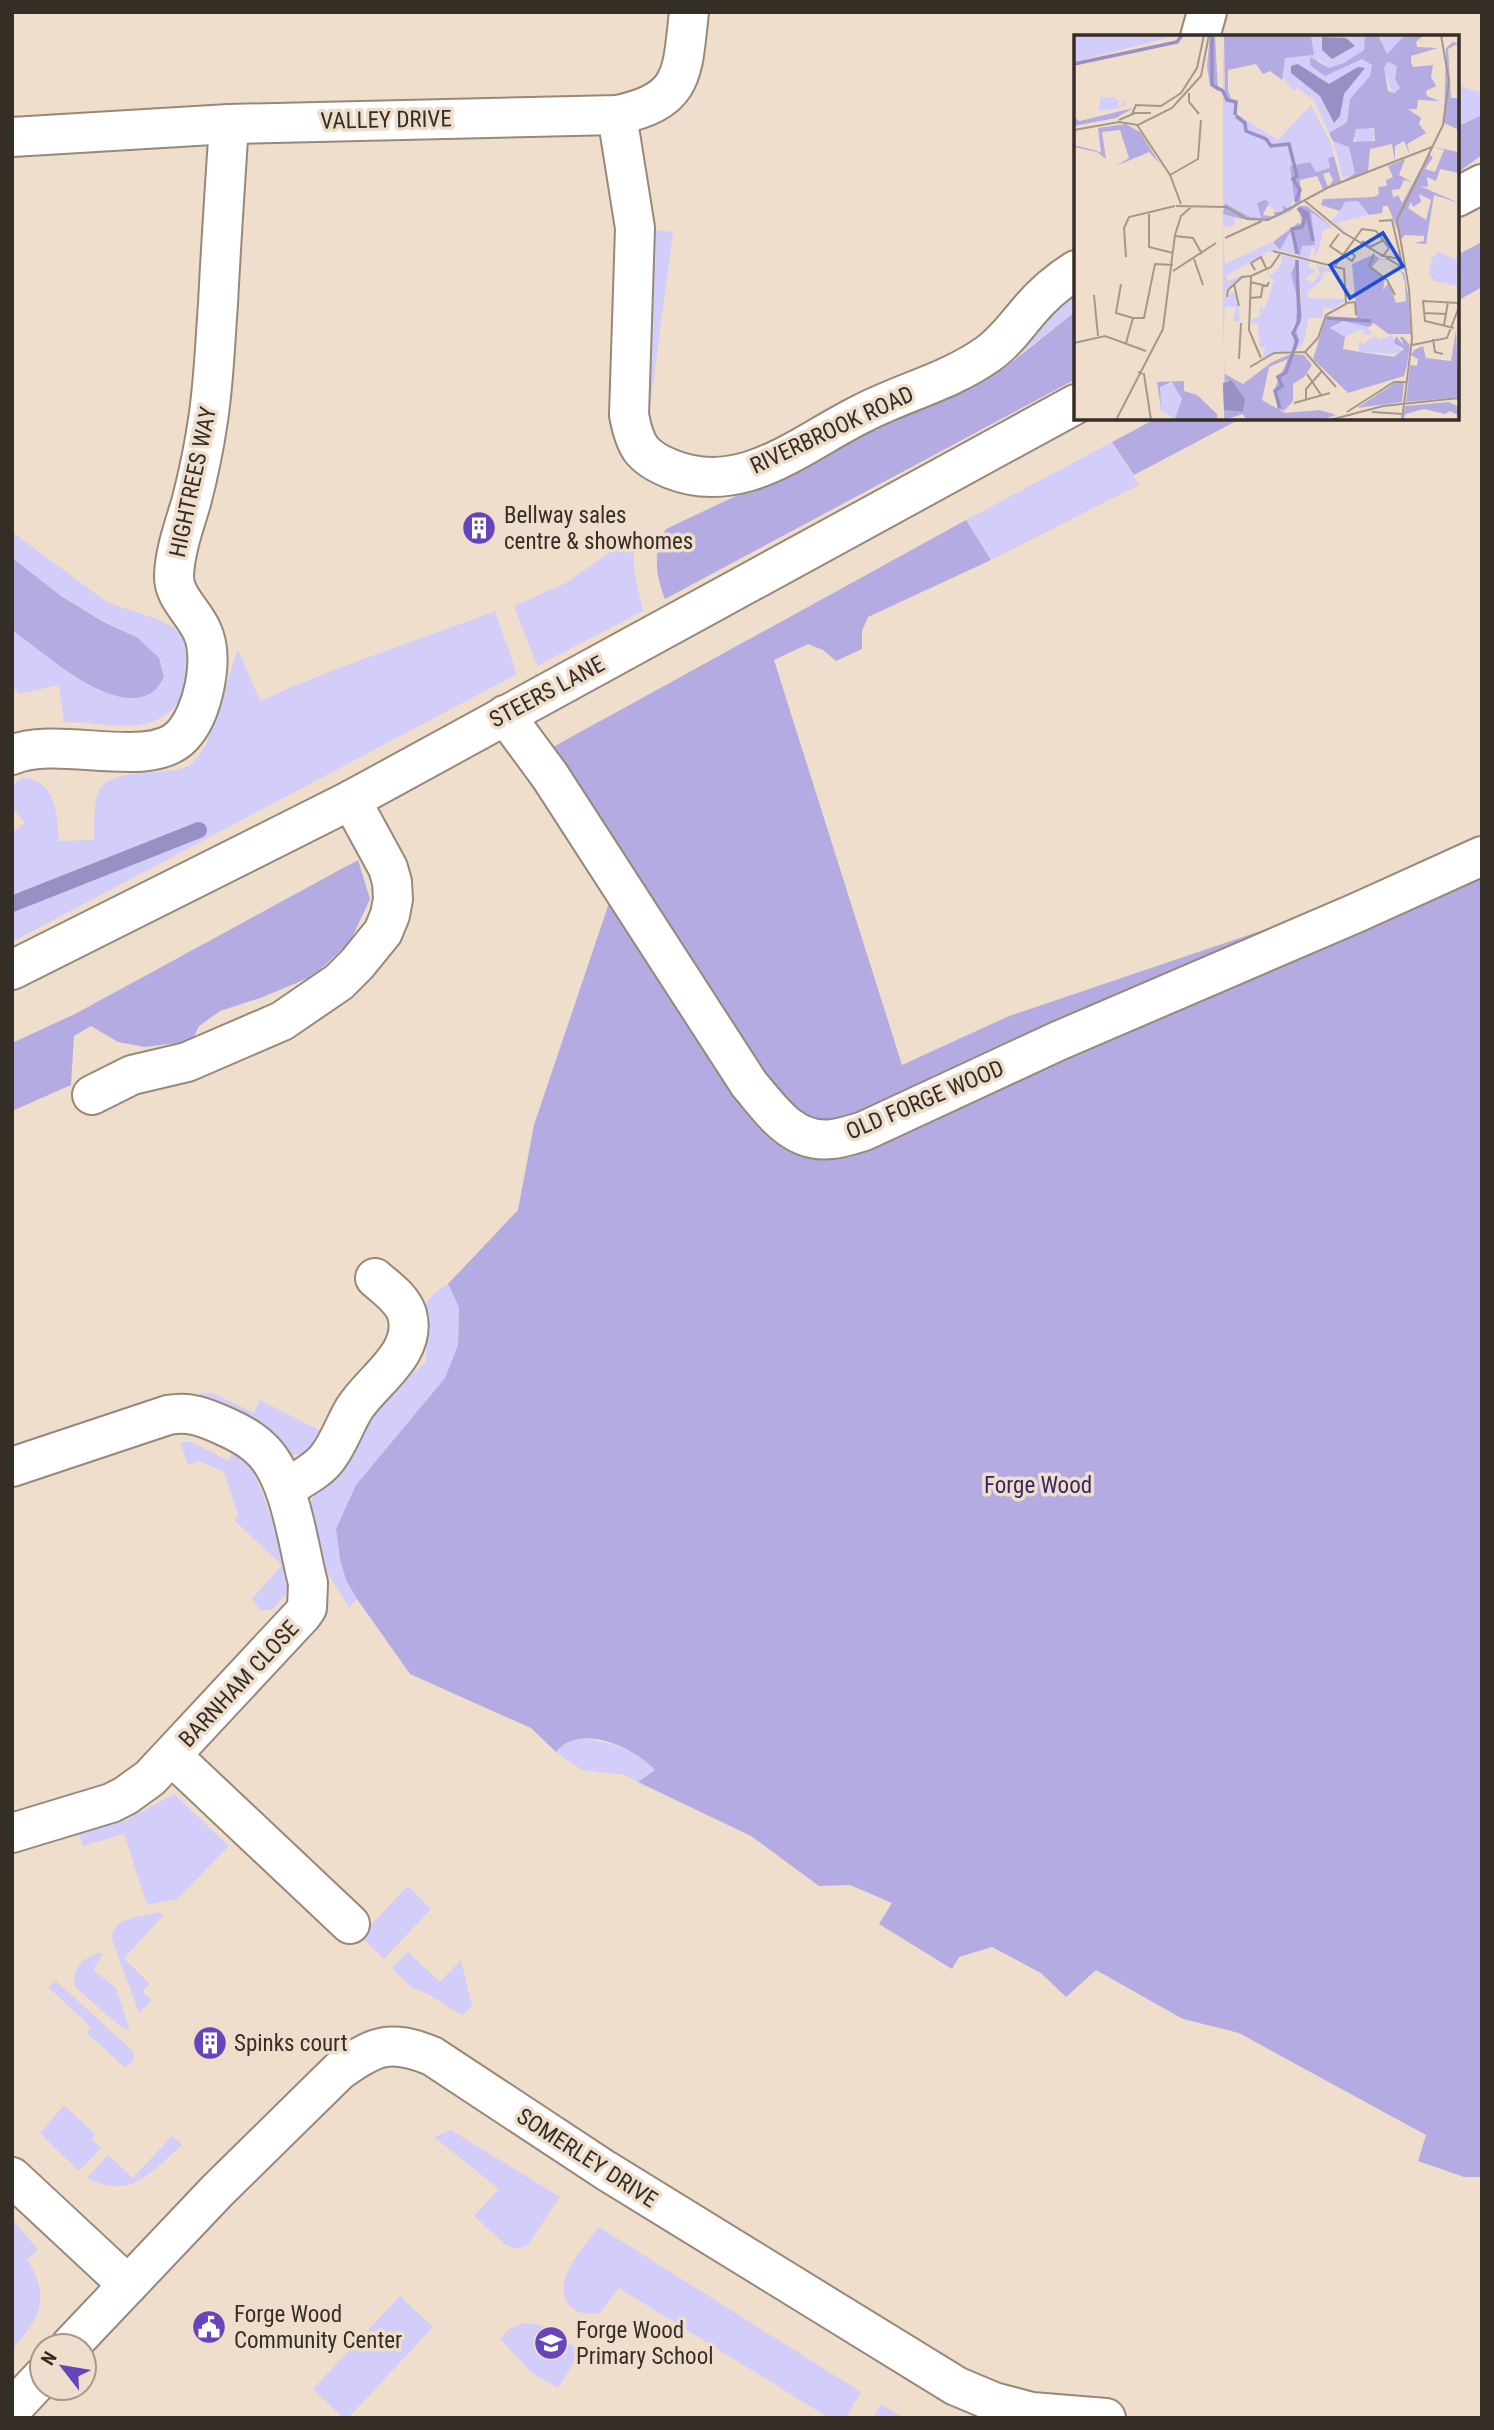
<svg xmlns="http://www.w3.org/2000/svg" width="1494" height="2430" font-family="'Roboto Condensed',sans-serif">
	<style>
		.green { fill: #d3cdf9 }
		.forest { fill: #b3abe1 }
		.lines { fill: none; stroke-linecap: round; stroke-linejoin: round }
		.stream { stroke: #9890c4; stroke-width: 16 }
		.minor-casing { stroke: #998879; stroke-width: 42 }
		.tertiary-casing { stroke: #998879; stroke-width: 42 }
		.minor { stroke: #fff; stroke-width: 38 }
		.tertiary { stroke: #fff; stroke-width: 38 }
		.labels { text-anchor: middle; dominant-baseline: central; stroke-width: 7; stroke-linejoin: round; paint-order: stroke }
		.street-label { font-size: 23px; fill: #352e27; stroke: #f0decc }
		.poi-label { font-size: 23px; fill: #352e27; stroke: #f0decc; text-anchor: start }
		.park-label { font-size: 23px; fill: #372666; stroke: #f0decc }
		.inset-river { fill: none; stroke: #9890c4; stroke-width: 3.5 }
		.inset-road { fill: none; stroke: #a5988a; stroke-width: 2 }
		.view { fill: #1d4ed8; fill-opacity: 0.15; stroke: #1d4ed8; stroke-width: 3.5 }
		.inset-edge { fill: none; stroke: #352e27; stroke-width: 3.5 }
	</style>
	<rect width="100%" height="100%" fill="#f0decc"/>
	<g class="green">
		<path d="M1457,85L1482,93V115L1457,127Z"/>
		<path d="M646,229L673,232L647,431Z"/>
		<path d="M1076,290V311L996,372L1058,304Z"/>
		<path d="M1112,442L1139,485L991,560L966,520Z"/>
		<path d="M12,532L103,599C124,611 160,616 177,630C188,638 190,657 190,670C190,681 183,696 177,704C149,739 102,721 64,722L59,685L19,694L12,686V630L34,645L138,638C92,616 50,592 12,558Z"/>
		<path d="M623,543L634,546V571L643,611L537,666L514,606L566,583Z"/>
		<path d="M495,611L517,674L12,942V833L25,823L12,807V786L22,777C56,780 57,814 59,841L94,840C95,823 92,807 99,791C111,766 165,777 188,766C196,761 201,752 206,745L238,649L260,701C336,666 417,641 495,611Z"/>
		<path d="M448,1284L459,1306L458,1345L445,1378L356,1485L336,1529L340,1559L346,1580L357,1599L349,1608L325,1568L314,1541L307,1520L311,1501L364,1418L426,1362C429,1326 407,1309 448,1284Z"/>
		<path d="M200,1393H213L254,1413L260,1400L323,1432L308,1453L289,1455L200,1399Z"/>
		<path d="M180,1442H192L228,1461L233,1451L252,1467L267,1505L286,1564L287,1593L272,1610H260L252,1599L282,1565L234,1520L238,1515L224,1472L199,1461L188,1465Z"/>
		<path d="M577,1737C607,1742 633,1747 655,1770L638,1782L625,1775L582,1770L556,1752L561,1745Z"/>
		<path d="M174,1794L229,1846L177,1899L147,1905L124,1834L83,1846L79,1834L128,1819Z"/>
		<path d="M408,1886L431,1909L384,1959L360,1936Z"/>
		<path d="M159,1912L163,1916L124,1958L150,1984L142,1992L152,2000L139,2013L112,1939C112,1917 141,1917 159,1912Z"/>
		<path d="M408,1952L440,1982L461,1960L472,2007L462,2015L428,1994L412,1988L392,1968Z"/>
		<path d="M99,1953L103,1954L93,1970L116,1988L130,2032L120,2026L75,1987C73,1966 81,1960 99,1953Z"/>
		<path d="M56,1981L134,2052V2060L125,2068L86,2032L91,2027L48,1987Z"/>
		<path d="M64,2105L95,2134L91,2139L101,2148L79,2171L40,2133Z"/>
		<path d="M451,2130L560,2197L528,2245L517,2249L505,2244L474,2216L499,2189L434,2137Z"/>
		<path d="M172,2136L182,2145C151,2172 131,2201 87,2178L108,2155L133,2178Z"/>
		<path d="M12,2219L38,2250L27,2259C51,2297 41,2318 12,2349Z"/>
		<path d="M599,2227L861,2392L846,2418H829L619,2288L600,2313C588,2315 577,2314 569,2305C550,2282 584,2246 599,2227Z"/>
		<path d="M400,2296L433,2327L348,2418H343L313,2389Z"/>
		<path d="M524,2323L538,2324L581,2351L558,2388L531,2372L500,2339L509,2329Z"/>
		<path d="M881,2404L904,2418H873Z"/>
	</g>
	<g class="forest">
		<path d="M1482,115V155L1457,173V127Z"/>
		<path d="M1482,242V287L1457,301V255Z"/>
		<path d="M1076,311V379L665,599C656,576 652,552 666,529L981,380L1008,365Z"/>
		<path d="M1157,418H1242L1134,475L1112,442Z"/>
		<path d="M966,520L991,560L868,617L862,631V649L836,661L823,650L808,644L774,660L902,1065L1009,1016L1482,856V2177H1464L1418,2161L1426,2135L1239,2033L1183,2019L1096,1970L1066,1997L1041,1973L992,1947L959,1957L952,1969L879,1924L892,1903L850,1885L819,1886L751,1836L638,1782L655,1770C634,1747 579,1722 556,1752L531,1728L410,1674L357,1599L346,1580L340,1559L336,1529L356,1485L445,1378L458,1345L459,1307L448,1284L518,1210L534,1125L610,900L527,780L560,763L553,747Z"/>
		<path d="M12,558L61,596L102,621L138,638L159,658L164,678C161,681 158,688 154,691C115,720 43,651 12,630Z"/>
		<path d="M358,860L370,899L350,942L313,976L263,997L220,1011L199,1026L192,1041L145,1047L118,1042L91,1026L74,1036L71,1085L12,1111V1043L75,1014Z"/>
	</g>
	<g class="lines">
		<path class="stream" d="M12,904L199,830"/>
		<g class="minor-casing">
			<g id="minor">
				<path d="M1200,37L1207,12"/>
				<path d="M617,115L635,228L629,415C635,446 641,457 671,469C743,498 803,442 863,413C904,392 950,381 988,354C1004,343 1016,326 1028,312C1042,295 1057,282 1076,270"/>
				<path d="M12,137L229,124L617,115C686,101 682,72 689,12"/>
				<path d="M505,715L550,776L749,1084C772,1111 793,1144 832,1139C843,1138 854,1134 864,1131L1058,1041L1356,913L1482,856"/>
				<path d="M12,755C58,735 150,771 182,736C203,714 215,658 202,631C194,612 173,597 174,575C175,551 184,526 191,503C198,476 204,448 208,420C214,381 215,343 218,304C221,244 225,184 229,124"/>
				<path d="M92,1095L132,1075L187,1062L282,1021L339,982L357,964L383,932L390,915L393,899L392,882L388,868L351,800"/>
				<path d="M12,1467L168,1415C189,1411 204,1417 224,1426C238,1432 254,1441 264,1452C291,1481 298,1545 308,1583L307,1608L302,1615L150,1778L125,1796L111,1803L12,1833"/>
				<path d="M285,1489C300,1479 318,1471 328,1457C339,1442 345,1424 354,1409C372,1380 418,1354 407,1314C402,1298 386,1288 375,1278"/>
				<path d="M172,1756L350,1924"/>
			</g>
		</g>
		<g class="tertiary-casing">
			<g id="tertiary">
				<path d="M1457,197L1482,184"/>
				<path d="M12,970L351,800L1076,404"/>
				<path d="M12,2177L128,2285"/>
				<path d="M70,2346L217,2191L339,2071C375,2045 390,2039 432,2056L605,2170L956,2386L994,2402L1032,2412L1106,2418"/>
				<path d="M12,2409L42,2377"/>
			</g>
		</g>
		<use href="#minor" class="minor"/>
		<use href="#tertiary" class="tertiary"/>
	</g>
	<defs>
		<g id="building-disc" transform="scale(1.75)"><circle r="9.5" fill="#6644bc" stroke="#f0decc"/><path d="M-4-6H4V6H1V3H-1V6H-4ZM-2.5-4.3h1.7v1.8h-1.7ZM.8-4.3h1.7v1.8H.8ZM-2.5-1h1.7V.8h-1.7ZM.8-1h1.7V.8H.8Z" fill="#fff"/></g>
		<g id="civic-disc" transform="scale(1.75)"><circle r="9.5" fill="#6644bc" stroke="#f0decc"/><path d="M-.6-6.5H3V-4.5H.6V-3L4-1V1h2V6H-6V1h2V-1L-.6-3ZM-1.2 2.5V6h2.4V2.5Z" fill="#fff"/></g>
		<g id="school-disc" transform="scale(1.75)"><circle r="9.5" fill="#6644bc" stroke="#f0decc"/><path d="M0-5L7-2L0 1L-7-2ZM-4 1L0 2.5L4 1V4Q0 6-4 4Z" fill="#fff"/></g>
	</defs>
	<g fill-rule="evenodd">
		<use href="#building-disc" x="479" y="528"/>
		<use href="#building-disc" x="210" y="2043"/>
		<use href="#civic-disc" x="209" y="2327"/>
		<use href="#school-disc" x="551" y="2343"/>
	</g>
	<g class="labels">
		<g class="street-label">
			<text transform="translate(386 120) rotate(-1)">VALLEY DRIVE</text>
			<text transform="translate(832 430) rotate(-25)">RIVERBROOK ROAD</text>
			<text transform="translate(193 482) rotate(-78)">HIGHTREES WAY</text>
			<text transform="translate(547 692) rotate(-28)">STEERS LANE</text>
			<text transform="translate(925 1100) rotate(-23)">OLD FORGE WOOD</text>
			<text transform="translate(239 1684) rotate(-47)">BARNHAM CLOSE</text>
			<text transform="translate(587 2158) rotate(33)">SOMERLEY DRIVE</text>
		</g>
		<g class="poi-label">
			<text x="504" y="515">Bellway sales<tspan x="504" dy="26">centre &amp; showhomes</tspan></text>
			<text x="234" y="2043">Spinks court</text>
			<text x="234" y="2314">Forge Wood<tspan x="234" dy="26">Community Center</tspan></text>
			<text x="576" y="2330">Forge Wood<tspan x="576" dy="26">Primary School</tspan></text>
		</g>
		<g class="park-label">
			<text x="1038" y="1485">Forge Wood</text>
		</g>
	</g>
	<g transform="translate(1074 35)">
		<rect width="385" height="385" fill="#f0decc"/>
		<path d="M0,0L23,1L105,0L0,27ZM149,0L151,65L164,66L161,78L204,105L237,70L257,108L260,121L254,123L257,133L239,137L236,127L217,131L223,161L214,174L210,170L205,180L196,171H187L188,183L176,182L156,169L149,172ZM237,0H291L290,15L277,25L255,33L244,23L245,37L288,24L298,30L296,41L276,64L273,86L255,98L239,64L223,53L220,56L208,42L211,23L240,20ZM304,0H331L313,19ZM316,27L323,31L321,44L326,53L318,58L309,30ZM27,57L28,63L41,62L43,66H49L53,70L47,72L49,67H44L45,73L25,76ZM280 100a10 10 0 1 1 20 0a10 10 0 1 1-20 0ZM274,98L281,138L269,143L259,106ZM284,166L295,180L263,188L278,202L258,186L272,167ZM149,177L161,181L160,191L149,192L151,229L198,207L206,215L215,196L223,220L200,214L204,220L195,216L152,241L154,246L169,240L151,257L152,262L157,259L154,255L163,260L166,286H159L162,272H151L149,320ZM237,177L258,192L249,195L245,214L240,222L241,214L238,212L235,224L225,222L224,215L232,209L241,210L238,194L235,204L223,206L221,198L231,189L238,193ZM365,217L381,224L385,221L383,251L360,246L355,238L358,223ZM207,220L223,224L217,238L224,266L223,286L218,292L221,305L219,315L188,322L192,313L186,312L184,289L177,288V284L185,282L188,275L185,279V277L187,270L189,275L192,270L200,246L193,238L204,224L194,238L198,240L208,229ZM225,225L236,227L234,232L242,236L231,243L238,248L246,239L242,229L264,237H250L248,245L234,256V263L270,264L263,249L271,266L259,274L249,272V283H235L229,309L222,315L221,291L228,282ZM269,286L292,291L299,300L289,299L290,294L286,298L287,294L271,302L257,294ZM318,300L329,319L285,317L284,307L290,309L300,301L306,305ZM99,348L108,364L103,385L86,375V352Z" fill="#d3cdf9"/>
		<path d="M136,0H141L144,56L136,50L133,31ZM150,0H237L240,20L211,23L208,45L196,36L189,39L182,29L154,35V55L157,64L164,66L155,67L151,65ZM291,0H304L313,19L331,0H350L342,7L343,12L364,13L337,21V27L339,32L359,30L357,42L362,51L352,56L353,61L366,66L344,65L343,74H334L347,83L345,89L352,98L333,109L336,120L330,106L321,111V127L318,109L296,114L294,137L270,145L281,138L275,112L259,106L255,98L273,87L276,64L296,41L298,30L288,24L251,41L237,31L236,22L255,33L270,28L290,15ZM314,27L323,31L321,44L326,53L320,58L314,56L310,32ZM300,93L301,106L279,107L282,94ZM379,7L385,8L374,14L377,63H385V95L370,88L372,13ZM59,73L42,83L0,91V83L6,86ZM52,89L66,97L86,129L75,117L42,131L55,123L46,95L28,97L32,124L23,117L0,112V110L23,116L27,118L24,93ZM359,112L385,117V138L366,134L362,146L353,142L354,152L346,151L385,168L360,160L352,209L340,208L350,206V201L331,200L327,204L314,171H309L308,178L295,180L284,166L271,167L266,176L247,170L249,164L300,162L305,159L304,152L313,151L312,145L319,142L314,131L331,124L325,140L338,147L330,145L326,154L318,155L319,163L324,160L328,168L355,119L359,122L351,134L361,137L370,115ZM345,159L357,165L352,185L334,173L337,167L339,172L347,167ZM260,121L267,147L255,151L259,145L255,137L249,139L254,152L249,154L243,141L226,145L227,168L216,176L201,183L195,185L168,184L149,179L151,168L176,182L187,183L183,168L191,165L195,167L189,180L201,182L200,177H209V170L214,174L221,170L216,131L236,127L242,137L256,133L254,123ZM225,171H233L260,193L237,177L241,210L228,211L225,222L216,197L206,215L199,207L224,188L228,190ZM299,220L311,226L305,224L298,232L311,243L309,255L315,247L322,268L332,266L331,248L328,238L314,228L330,238L334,259L337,299H314L300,288L295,292L269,286L256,293L271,302L269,314L286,317L320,322L330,314L320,308L322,301L330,311L326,302H329L336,310L333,330L330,341L274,358L239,324L252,282L283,283L278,229ZM223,224L228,282L221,291L225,305L219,315L224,266L217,239ZM382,295L385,362L332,367L336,330L343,331L344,324L337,320L340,315L349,311L352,323L377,326ZM151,318V339L169,349L198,327L217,319L230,320L238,330L230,342L219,349V366L210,376L203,373L205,364L199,357L214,324L195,332L188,365L211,378L246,375L262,380L247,385H172L169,379L150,385ZM154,345L170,363L169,377L150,374L149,348ZM110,346V356L123,360L143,379V385L101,384L108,364L98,347L86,352L87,373L83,347ZM330,347L328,367L283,373L321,348ZM375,367L385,372V381L376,376L371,379L350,374L332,379L329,385L331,371Z" fill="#b3abe1" fill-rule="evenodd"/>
		<path d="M248,2L272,3L281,11L258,24L248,15ZM224,29L255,49L284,32L291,33L270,59L266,81L260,88L246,61L217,38V31ZM157,345L171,364L169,377L150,375L149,348Z" fill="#9890c4"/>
		<path class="inset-river" d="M138,2V50L149,56L153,65L162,67L161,80M0,29L103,7L108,0M162,81L171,88L172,96L192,104L197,111L215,109L223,141L219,144L226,155L222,166M226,174L233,178L239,206M223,219L218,194L228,192L231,182L224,173M253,283L297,286M206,374L201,356L208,351L204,342L212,337L223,306L219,298L225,286L223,225"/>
		<path class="inset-road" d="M115,58V67L125,79M58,79L62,70L87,71L107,58L123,33L130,0M45,85L61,78H77M63,90L96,140L107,169M0,95L45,87L64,90L98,73L127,41L135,0M96,140L124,124L127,85M231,166L271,199M102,171L152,172L173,184L194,185L255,152L358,112M75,177V212L99,218M305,186L318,185L327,224L309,221L315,213M270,198L333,235M265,199L256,211L278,226L281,221L276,216M101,201L119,203L128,219M151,203L188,186M288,206L296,212L310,205M199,216L270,234L272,269L252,280L244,303L231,317M300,219L295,231L313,245L321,260M52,222L50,193L55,182L101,171M120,224L129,250M261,231L288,194L302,196L315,213M181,235L177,228L187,222L192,233M99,236L142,208M176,247L193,251L195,247M47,249L42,278L59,283L52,308M160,249L165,271M20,260L24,301M153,262L154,255L168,242L177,241M176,263L187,262L189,249M272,268L281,267L282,280M350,278L372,279M59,283H70L81,229L99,230M370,290L374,267M380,293L351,286L349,266L385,268M359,304L361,317L369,319M0,308L31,301L72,316M338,310L373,303L385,272M231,317L262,352M187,323L175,295L177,241L197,232L206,219M165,324L167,288M176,332L200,318L231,317M64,337L70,339L77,385M233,339L247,360M232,365V354L248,336M220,368L256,358M273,377L320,347H333M298,377L329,379M42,385L89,294L101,200L107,181L117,172M256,385L309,371L385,363M328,385L338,304L335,254L323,185L369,90L375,46L367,0"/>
		<path class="view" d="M309,198L329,231L276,263L256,230Z"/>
		<rect width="385" height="385" class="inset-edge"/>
	</g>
	<rect width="1494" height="2430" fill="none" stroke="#352e27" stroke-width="28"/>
	<g transform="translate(63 2367) rotate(301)"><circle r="33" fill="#f0decc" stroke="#a5988a" stroke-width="2"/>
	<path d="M0-5L12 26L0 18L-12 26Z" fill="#6644bc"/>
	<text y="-10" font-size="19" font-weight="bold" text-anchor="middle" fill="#352e27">N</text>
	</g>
</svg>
